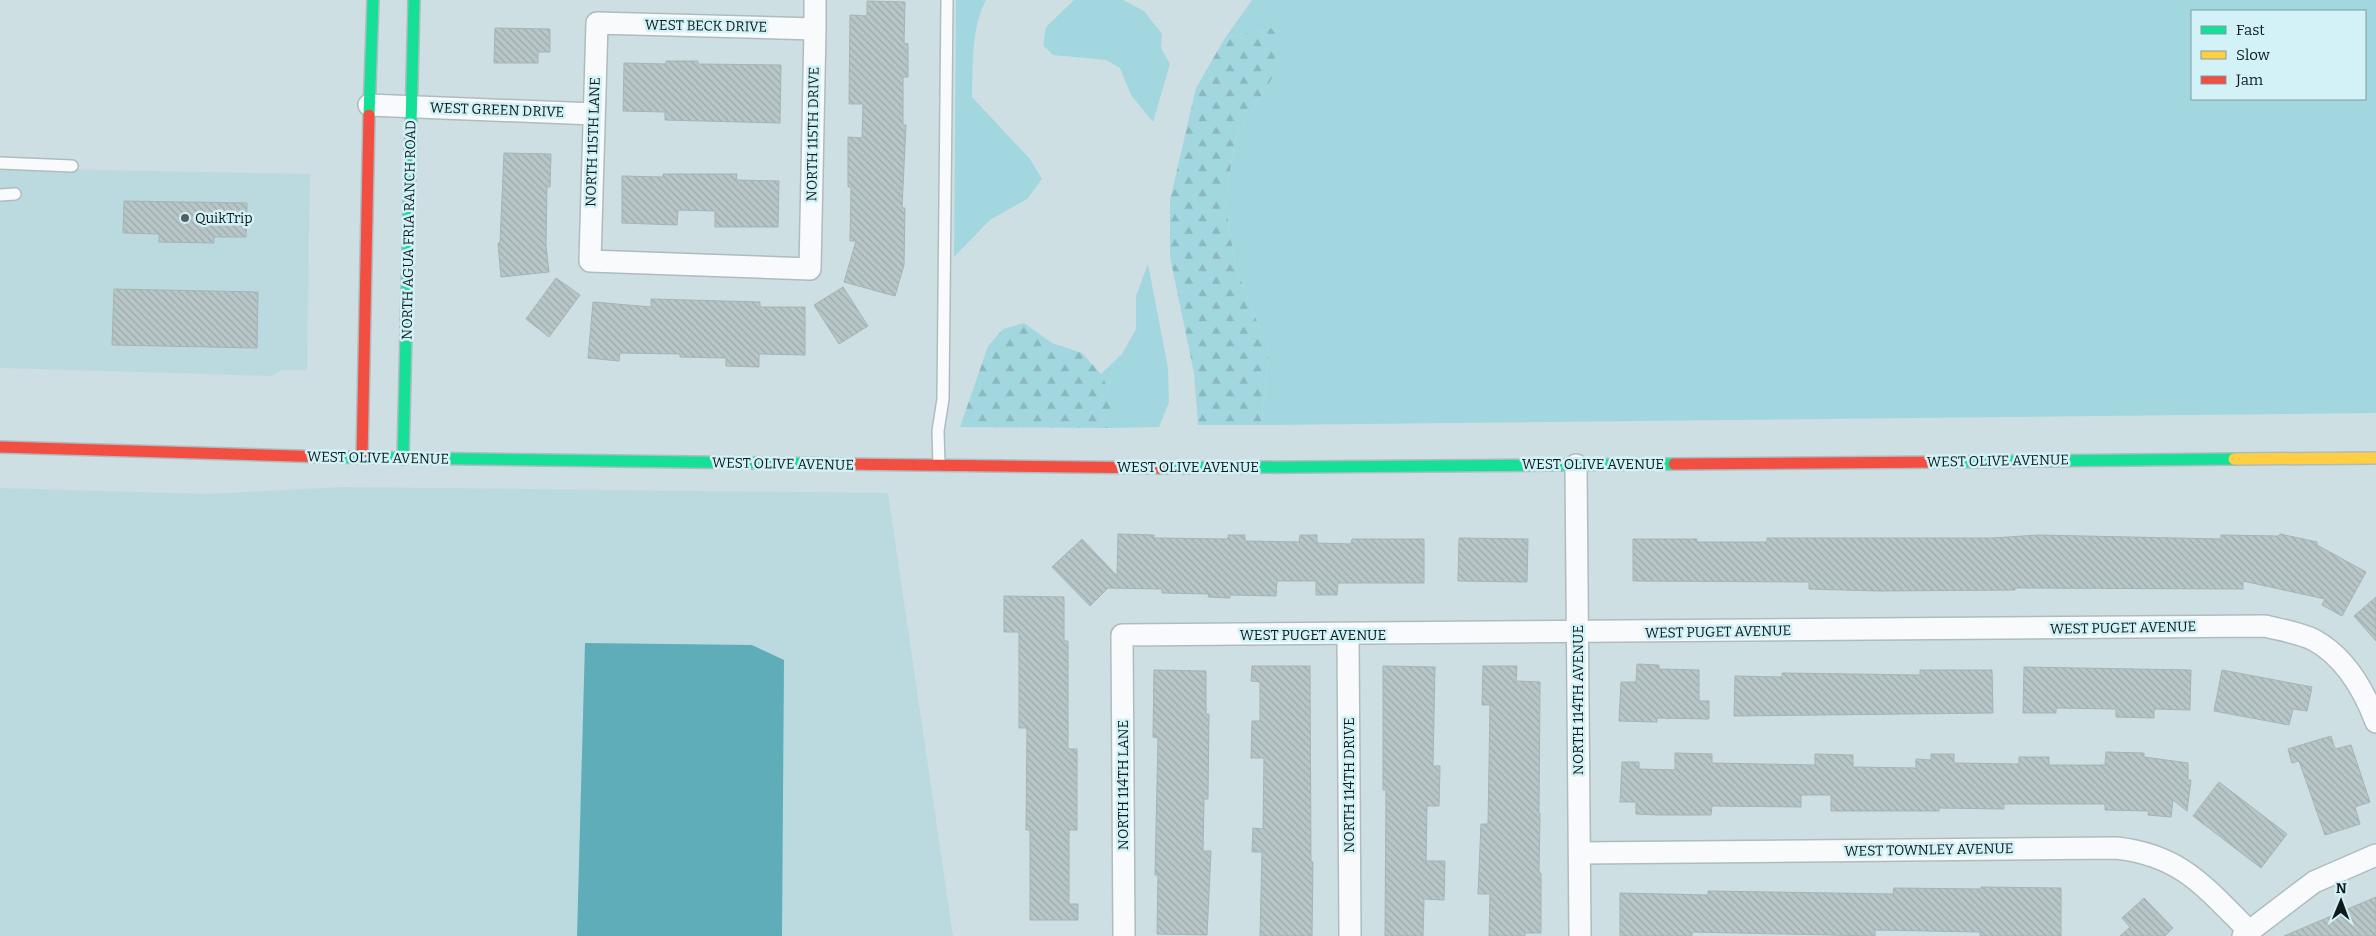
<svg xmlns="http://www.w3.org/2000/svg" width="2376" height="936" font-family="Bitter,serif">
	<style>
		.built { fill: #bbdae0 }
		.green { fill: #a3d7e0; fill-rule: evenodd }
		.forest { fill: url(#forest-firs) }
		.water { fill: #5eadb9 }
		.building { fill: url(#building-back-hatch); stroke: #a5b4b6 }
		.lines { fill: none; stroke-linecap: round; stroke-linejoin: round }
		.lane-casing { stroke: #aebcbf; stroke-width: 14 }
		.street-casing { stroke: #aebcbf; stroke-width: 24 }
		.fast-casing { stroke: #aebcbf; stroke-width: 14 }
		.slow-casing { stroke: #aebcbf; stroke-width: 14 }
		.jam-casing { stroke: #aebcbf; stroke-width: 14 }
		.lane { stroke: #f8fafb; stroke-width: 11 }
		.street { stroke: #f8fafb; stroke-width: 21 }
		.fast { stroke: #16e098; stroke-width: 11 }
		.slow { stroke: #ffcf43; stroke-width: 11 }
		.jam { stroke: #f24e42; stroke-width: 11 }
		.poi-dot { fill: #515f62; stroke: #d2f2f8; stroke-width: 2 }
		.labels { text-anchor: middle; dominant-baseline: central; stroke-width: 5; stroke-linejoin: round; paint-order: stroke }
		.street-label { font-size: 14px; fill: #0e1a1c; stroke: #d2f2f8 }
		.poi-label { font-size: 14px; fill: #0e1a1c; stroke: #d2f2f8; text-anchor: start }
	</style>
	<defs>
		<pattern id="forest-firs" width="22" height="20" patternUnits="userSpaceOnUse" patternTransform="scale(1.25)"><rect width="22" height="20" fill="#a3d7e0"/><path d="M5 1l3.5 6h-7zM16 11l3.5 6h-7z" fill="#8bb8c0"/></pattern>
		<pattern id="building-back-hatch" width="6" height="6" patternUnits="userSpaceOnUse" patternTransform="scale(1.25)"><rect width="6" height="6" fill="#b8c6c8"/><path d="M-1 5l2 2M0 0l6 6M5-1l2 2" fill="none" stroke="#9daaab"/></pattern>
	</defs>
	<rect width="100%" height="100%" fill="#cddfe3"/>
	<g class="built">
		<path d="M0,168L310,174L307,370H282L272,376L0,368Z"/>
		<path d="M343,487L888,493L953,936H0V488L206,494Z"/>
	</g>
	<g class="green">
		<path d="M956,0H986C971,29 973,64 972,97L1030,159L1042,179L1027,199L990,220L954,257Z"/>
		<path d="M1074,0H1123L1144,11L1162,34L1161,48L1170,64L1153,122L1131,95L1120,68L1106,60L1053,55L1043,45L1046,27Z"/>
		<path d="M1252,0H2376V413L1261,425L1269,352L1236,268L1225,203L1235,139L1277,70L1271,28L1225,38ZM2192,11H2365V99H2192Z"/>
		<path d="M1148,264L1168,368L1169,402L1159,427L1110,428V392L1101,374L1122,354L1136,329V296Z"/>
	</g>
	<g class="forest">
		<path d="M1271,28L1281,41L1277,70L1235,139L1225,203L1236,268L1269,352L1261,425H1198L1194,373L1170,257V200L1196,88L1225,38Z"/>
		<path d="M1024,323L1052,343L1082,353L1101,374L1110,392V428L960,427L988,346L1003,329Z"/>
	</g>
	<path class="water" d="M585,643L752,645L784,660L782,936H577Z"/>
	<g class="building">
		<path d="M867,1L905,2L904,43L908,44V77H903V125H906L902,208H905L904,265L895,296L844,282L856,241H850L851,187H848V137L862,138L863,104H849L850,15L867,16Z"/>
		<path d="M495,28L550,29V52H538V63H494Z"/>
		<path d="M666,61H698V64L781,65L780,123L665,120V112L623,111L624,63L666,64Z"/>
		<path d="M504,153L551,154L550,187H547L546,245L549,272L501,277L498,243H500Z"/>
		<path d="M663,174H737L736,180L779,181L778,227H715V211L678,210L677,225L622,223V176L663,177Z"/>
		<path d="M124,201L247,203L246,237H214V243L159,242V234L123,233Z"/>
		<path d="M556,278L580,295L549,337L526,319Z"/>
		<path d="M843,287L868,326L839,344L814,305Z"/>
		<path d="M114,289L258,292L257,348L112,345Z"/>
		<path d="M651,299L760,302V307H805V355L759,354V367L726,366V358L680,357V354L620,353L619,361L588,358L593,302L651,307Z"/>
		<path d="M1118,534L1154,535V538L1228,539V535H1245V541L1299,542L1300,535H1317V543L1351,544L1352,539H1424V583H1338L1337,595H1316V581H1277L1276,596L1230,595V598L1208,597L1209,594L1162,593V589L1108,588L1090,606L1052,567L1082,539L1117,576Z"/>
		<path d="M2280,534L2317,542V545L2366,572L2342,616L2322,605L2325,599L2243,581V589L2015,588V590L1879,591L1809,589V582L1633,581V539H1697V542H1767V538H1993L2038,535L2221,539V535L2279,536Z"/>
		<path d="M1459,538L1528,539L1527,582L1458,581Z"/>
		<path d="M1004,596L1064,597V641H1068V749H1077V830H1069V904H1078V920H1030V830H1026L1027,728H1019V632H1004Z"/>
		<path d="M2376,597V641L2354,616Z"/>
		<path d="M1637,664L1659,665V669L1699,670V701H1709V719L1657,718V722L1619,721L1621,682H1636Z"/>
		<path d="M1252,666H1310L1311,862H1313L1312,936H1260L1262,852H1252L1253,828L1263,829L1264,758H1251L1252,721H1260V682L1251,681Z"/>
		<path d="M1383,666L1435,667L1433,766H1440L1439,806H1427L1426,861H1445L1444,900L1424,899L1423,936H1385L1386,790H1383Z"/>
		<path d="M1483,666H1517L1516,681L1540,682L1539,813H1540L1539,873H1541V933H1525V936H1489L1490,894H1478L1481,824H1488L1490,705H1482Z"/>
		<path d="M2024,667L2191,670L2190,710L2154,709V718L2116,717V709L2056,708V713H2023Z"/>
		<path d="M1154,670L1206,671V714H1209L1208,799H1204L1203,851H1211L1207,935L1157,934L1158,875H1155L1158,738L1153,737Z"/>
		<path d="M1920,670H1992L1993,713L1734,716L1735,676L1782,677V673L1920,675Z"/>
		<path d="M2222,670L2312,687L2307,711L2293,709L2289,725L2214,711Z"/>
		<path d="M2331,736L2335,749L2351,745L2370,802L2355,807L2360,824L2325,835L2299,761L2292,763L2288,749Z"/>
		<path d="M2106,752L2144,753V757L2188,763V780H2191L2187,811L2173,800L2171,817L2148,815L2149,811L2105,810V804H2004V809L1939,808V811H1831V795H1801V807L1712,806L1711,815H1658L1636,814V802H1620L1622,762H1639V769L1675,770V753L1712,754V763L1815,765V754L1853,755V767L1916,768V759L1931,760V754H1954V763L2019,764V757H2049V765H2105Z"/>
		<path d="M2219,782L2287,834L2261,868L2193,816Z"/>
		<path d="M1981,887L2061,888V936H1980V932L1875,930V936L1692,932V936H1620V893L1708,895V891L1893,894L1894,888L1981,889Z"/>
		<path d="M2376,897V936H2284Z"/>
		<path d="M2144,898L2173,928L2165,936H2120L2130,927L2122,918Z"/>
	</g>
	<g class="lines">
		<g class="lane-casing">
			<g id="lane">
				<path d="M0,163L72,166"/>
				<path d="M0,195L15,194"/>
				<path d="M939,465L938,431L943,399L947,0"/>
			</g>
		</g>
		<g class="street-casing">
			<g id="street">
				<path d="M815,0V29L810,269L590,261L597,23L815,29"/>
				<path d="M369,105L594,114"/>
				<path d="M1576,465L1580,936"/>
				<path d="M1348,635L1350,936"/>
				<path d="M1580,853L2116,848C2181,855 2205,887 2249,931"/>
				<path d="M1124,936L1122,635L2265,626C2281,630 2300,633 2314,640C2345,657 2364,690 2376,722"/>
				<path d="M2243,936L2314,882L2376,855"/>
			</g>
		</g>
		<g class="fast-casing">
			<g id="fast">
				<path d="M369,115L373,0"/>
				<path d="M328,457L842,464"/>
				<path d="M403,459L414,0"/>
				<path d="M1945,462L2234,459"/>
				<path d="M1159,468L1674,464"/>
			</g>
		</g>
		<g class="slow-casing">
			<path id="slow" d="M2234,459L2376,458"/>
		</g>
		<g class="jam-casing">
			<g id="jam">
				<path d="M0,447L328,457"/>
				<path d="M362,458L369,115"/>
				<path d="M842,464L1159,468"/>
				<path d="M1674,464L1945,462"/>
			</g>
		</g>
		<use href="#lane" class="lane"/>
		<use href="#street" class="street"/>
		<use href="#fast" class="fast"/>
		<use href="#slow" class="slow"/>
		<use href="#jam" class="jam"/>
	</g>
	<circle class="poi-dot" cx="185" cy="218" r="5"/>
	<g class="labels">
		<g class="street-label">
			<text transform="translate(706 26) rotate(1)">WEST BECK DRIVE</text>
			<text transform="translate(497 110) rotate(2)">WEST GREEN DRIVE</text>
			<text transform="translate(813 134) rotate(-89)">NORTH 115TH DRIVE</text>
			<text transform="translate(593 142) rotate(-88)">NORTH 115TH LANE</text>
			<text transform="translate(409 230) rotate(-89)">NORTH AGUA FRIA RANCH ROAD</text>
			<text transform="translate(378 458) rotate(1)">WEST OLIVE AVENUE</text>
			<text transform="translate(1998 461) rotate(-1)">WEST OLIVE AVENUE</text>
			<text transform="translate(783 464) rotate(1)">WEST OLIVE AVENUE</text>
			<text x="1593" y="464">WEST OLIVE AVENUE</text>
			<text x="1188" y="467">WEST OLIVE AVENUE</text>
			<text transform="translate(2123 628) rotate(-1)">WEST PUGET AVENUE</text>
			<text transform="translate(1718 632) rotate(-1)">WEST PUGET AVENUE</text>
			<text x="1313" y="635">WEST PUGET AVENUE</text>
			<text transform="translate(1578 700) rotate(-90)">NORTH 114TH AVENUE</text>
			<text transform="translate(1123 785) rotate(-90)">NORTH 114TH LANE</text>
			<text transform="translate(1349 785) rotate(-90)">NORTH 114TH DRIVE</text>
			<text transform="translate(1929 850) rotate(-1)">WEST TOWNLEY AVENUE</text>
		</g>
		<g class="poi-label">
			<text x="195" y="218">QuikTrip</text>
		</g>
	</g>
	<rect x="2191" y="10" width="175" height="90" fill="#d2f2f8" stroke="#849ca0"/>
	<rect x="2201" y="26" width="25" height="8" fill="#16e098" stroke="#849ca0"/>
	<text x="2236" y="35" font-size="15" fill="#0e1a1c">Fast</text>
	<rect x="2201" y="51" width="25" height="8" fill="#ffcf43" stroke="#849ca0"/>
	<text x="2236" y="60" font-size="15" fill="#0e1a1c">Slow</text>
	<rect x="2201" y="76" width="25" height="8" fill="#f24e42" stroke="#849ca0"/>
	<text x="2236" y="85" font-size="15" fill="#0e1a1c">Jam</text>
	<g transform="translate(2341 901) rotate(1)" stroke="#d2f2f8" stroke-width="4" paint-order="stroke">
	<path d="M0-4L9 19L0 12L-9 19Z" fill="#0e1a1c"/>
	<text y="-8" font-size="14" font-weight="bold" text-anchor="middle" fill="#0e1a1c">N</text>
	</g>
</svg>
